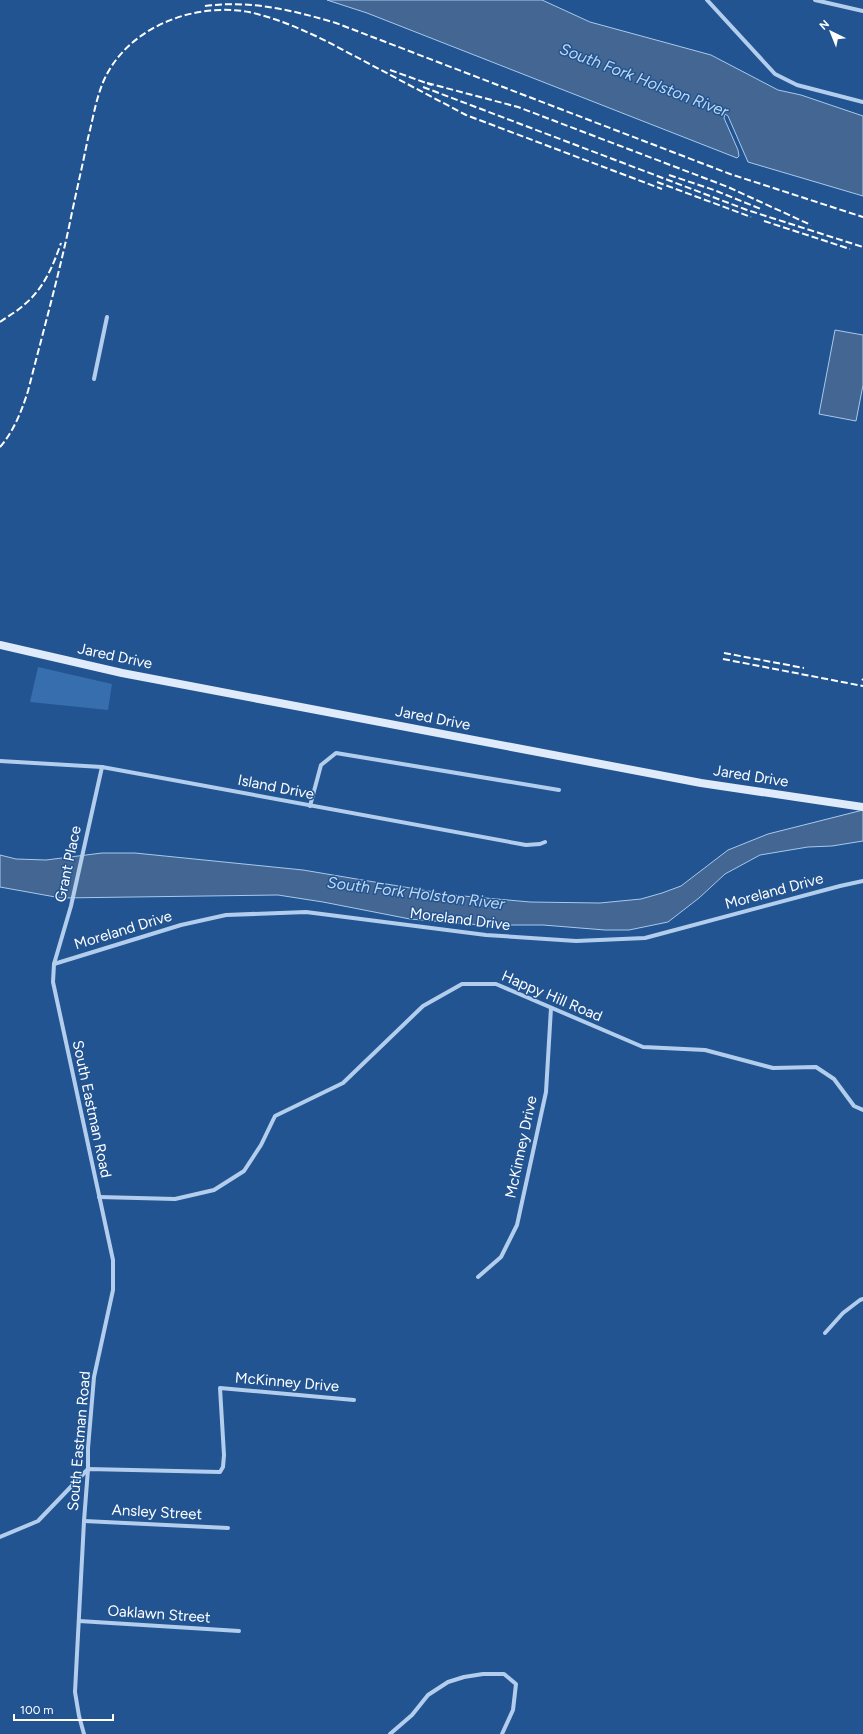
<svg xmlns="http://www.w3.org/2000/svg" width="863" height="1734" font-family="Figtree,sans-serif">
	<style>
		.green { fill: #366eae }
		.water { fill: #436792; stroke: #a7c9ee }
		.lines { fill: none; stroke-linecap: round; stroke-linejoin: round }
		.street { stroke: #b3ceed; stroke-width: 4 }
		.secondary { stroke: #dfebfa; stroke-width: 8 }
		.rail { stroke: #fff; stroke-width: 2; stroke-dasharray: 7 3; stroke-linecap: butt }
		.labels { text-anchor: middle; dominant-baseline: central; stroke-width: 3; stroke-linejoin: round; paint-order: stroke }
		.street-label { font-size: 15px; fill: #fff; stroke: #225491 }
		.water-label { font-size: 16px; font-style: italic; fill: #bfd8f3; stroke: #225491 }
	</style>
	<rect width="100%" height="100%" fill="#225491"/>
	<path class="green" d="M38,667L112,684L108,710L30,702Z"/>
	<g class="water">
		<path d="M327,0H542L590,22L711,55L778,90L801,95L863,116V196L748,162L728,116L725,114L724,118L738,150L739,156L737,158L367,13Z"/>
		<path d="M835,330L863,335V385L856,421L819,414Z"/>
		<path d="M863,810V841L832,846L808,847L760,855L725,874L699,898L668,922L629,930H605L543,925H481L410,919L323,902L278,895L61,898L0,887V855L16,859L46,860L102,853H135L303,870L452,895L530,902L600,903L641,899L662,893L681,886L728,850L768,834Z"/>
	</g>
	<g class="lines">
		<g class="street">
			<path d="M707,0L775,74L797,85L863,102"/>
			<path d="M815,0L863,11"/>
			<path d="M94,379L107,317"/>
			<path d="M0,761L102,767L526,845L540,844L545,842"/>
			<path d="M310,806L321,765L336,753L559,790"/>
			<path d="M54,964L181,925L226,915L306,912L486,935L576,941L645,938L840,886L863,881"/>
			<path d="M99,1197L175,1199L214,1190L244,1171L261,1145L275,1116L343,1083L423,1006L462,984H496L643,1047L705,1050L773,1068L816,1067L834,1079L854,1106L863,1110"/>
			<path d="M478,1277L501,1257L517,1225L546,1092L551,1008"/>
			<path d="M825,1333L843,1313L860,1300L863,1299"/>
			<path d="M84,1521L228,1528"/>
			<path d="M0,1537L38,1521L88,1469L220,1472L223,1467L224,1455L220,1388L354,1400"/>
			<path d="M79,1621L239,1631"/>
			<path d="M84,1734L79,1716L75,1692L84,1521L88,1469V1448L94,1377L113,1290V1260L53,982L54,964L71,906L102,767"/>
			<path d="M390,1734L412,1715L428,1695L448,1682L464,1677L483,1674H504L516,1684L513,1710L502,1734"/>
		</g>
		<path class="secondary" d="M0,645L122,673L701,783L863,807"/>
		<g class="rail">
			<path d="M205,6C251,0 292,10 336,23L730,174L863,217"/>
			<path d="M390,70L432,85"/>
			<path d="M427,83L518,107L728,187L811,225"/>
			<path d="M423,87L747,210L863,247"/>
			<path d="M669,175L714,190L761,209"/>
			<path d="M657,182L751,217"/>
			<path d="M764,221L850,249"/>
			<path d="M0,322C8,316 18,311 25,304C44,288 53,266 61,243"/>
			<path d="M0,447C14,431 22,410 28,391C42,336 57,282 69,227C75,197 82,168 88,138C93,119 96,98 104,80C128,27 194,2 249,12C276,18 304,30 328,42L466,115L662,189"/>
			<path d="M724,653L804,668"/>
			<path d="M723,659L863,686"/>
			<path d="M862,679L863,680"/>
		</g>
	</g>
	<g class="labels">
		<g class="street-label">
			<text transform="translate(115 656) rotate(12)">Jared Drive</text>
			<text transform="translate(433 718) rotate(11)">Jared Drive</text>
			<text transform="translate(751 776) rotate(9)">Jared Drive</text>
			<text transform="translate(276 787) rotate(11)">Island Drive</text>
			<text transform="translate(68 864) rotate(-78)">Grant Place</text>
			<text transform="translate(774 891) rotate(-15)">Moreland Drive</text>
			<text transform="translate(460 919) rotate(7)">Moreland Drive</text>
			<text transform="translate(123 930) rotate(-17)">Moreland Drive</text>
			<text transform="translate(552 996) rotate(23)">Happy Hill Road</text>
			<text transform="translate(92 1109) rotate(78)">South Eastman Road</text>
			<text transform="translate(521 1147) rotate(-78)">McKinney Drive</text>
			<text transform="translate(287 1382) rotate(5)">McKinney Drive</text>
			<text transform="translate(79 1441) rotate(-85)">South Eastman Road</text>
			<text transform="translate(157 1512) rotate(3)">Ansley Street</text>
			<text transform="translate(159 1614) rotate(4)">Oaklawn Street</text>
		</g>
		<g class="water-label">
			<text transform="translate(644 80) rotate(21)">South Fork Holston River</text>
			<text transform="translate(416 893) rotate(7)">South Fork Holston River</text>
		</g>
	</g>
	<g transform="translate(831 32) rotate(317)" stroke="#225491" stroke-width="3" paint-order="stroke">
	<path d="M0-3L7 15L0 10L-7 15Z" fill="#ffffff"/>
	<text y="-6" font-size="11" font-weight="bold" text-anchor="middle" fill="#ffffff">N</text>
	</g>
	<path d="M14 1714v6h99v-6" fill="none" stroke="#ffffff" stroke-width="2"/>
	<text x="20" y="1714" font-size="12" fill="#ffffff" stroke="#225491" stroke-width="3" paint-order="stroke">100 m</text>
</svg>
